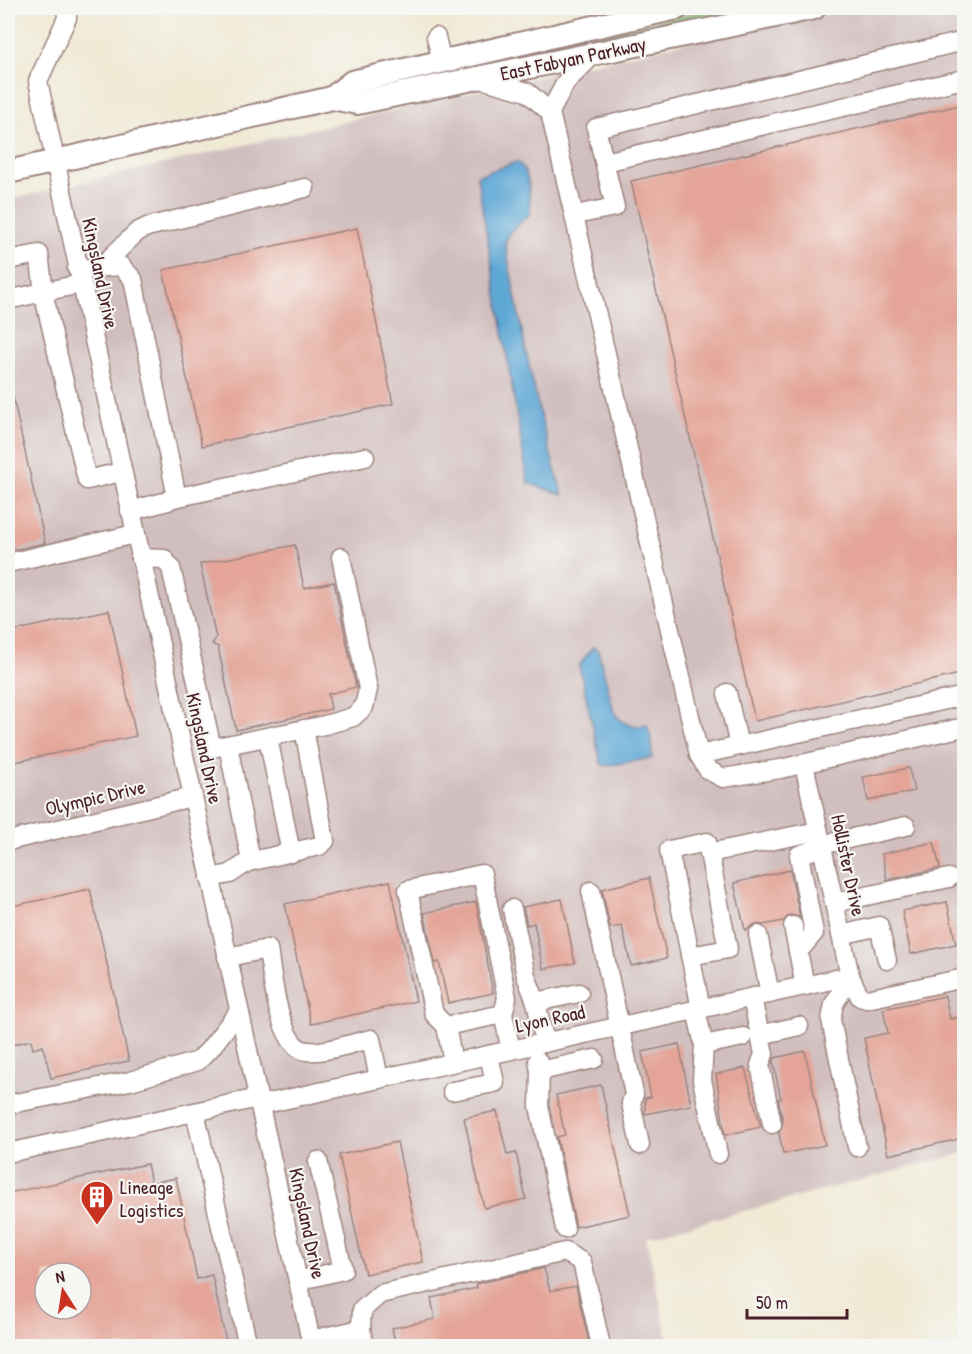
<svg xmlns="http://www.w3.org/2000/svg" width="972" height="1354" font-family="'Patrick Hand',sans-serif">
	<style>
		.industrial { fill: #d1bfbf; fill-rule: evenodd }
		.green { fill: #9dd88c; stroke: #747c5c; stroke-width: 1.5 }
		.water { fill: #5da7d5; stroke: #546380; stroke-width: 1.5 }
		.building { fill: #e4a598; fill-rule: evenodd }
		.lines { fill: none; stroke-linecap: round; stroke-linejoin: round }
		.minor-casing { stroke: #9d8480; stroke-width: 21 }
		.major-casing { stroke: #9d8480; stroke-width: 26 }
		.minor { stroke: #fff; stroke-width: 18 }
		.major { stroke: #fff; stroke-width: 22 }
		.labels { text-anchor: middle; dominant-baseline: central; stroke-width: 4.5; stroke-linejoin: round; paint-order: stroke }
		.street-label { font-size: 20px; fill: #4a1f2b; stroke: #f6f6f2 }
		.poi-label { font-size: 20px; fill: #4a1f2b; stroke: #f6f6f2; text-anchor: start }
	</style>
	<rect width="100%" height="100%" fill="#f6f6f2"/>
	<filter id="ink" filterUnits="userSpaceOnUse"><feTurbulence type="fractalNoise" baseFrequency=".0167" numOctaves="2"/><feDisplacementMap in="SourceGraphic" scale="12" xChannelSelector="R" yChannelSelector="G"/><feConvolveMatrix kernelMatrix="1 2 1 2 8 2 1 2 1" color-interpolation-filters="sRGB"/></filter>
	<filter id="wash" filterUnits="userSpaceOnUse"><feTurbulence type="fractalNoise" baseFrequency=".008" numOctaves="4" result="noise"/><feDisplacementMap in="SourceGraphic" scale="24" xChannelSelector="R" yChannelSelector="G"/><feGaussianBlur stdDeviation="1.35" result="paint"/><feColorMatrix in="noise" values="0 0 0 0 0 0 0 0 0 0 0 0 0 0 0 0 0 1.4 0 .05"/><feComposite in="paint" operator="in"/></filter>
	<g filter="url(#wash)">
		<rect width="100%" height="100%" fill="#f0e9d4"/>
		<path class="industrial" d="M852,8H964V1153L646,1237L669,1346H8V200L674,45ZM45,1273H81V1309H45Z"/>
		<path class="green" d="M716,8H773L398,84L397,81Z"/>
		<g class="water">
			<path d="M516,162C532,169 529,199 530,214L512,230L505,242C521,327 536,413 563,495L528,483L477,176Z"/>
			<path d="M593,647L598,650L614,712C622,725 632,727 647,725L651,737L652,758L604,766L601,763L579,666Z"/>
		</g>
		<g id="blocks">
			<g class="building">
				<path d="M964,104V673L755,721L631,181Z"/>
				<path d="M357,228L393,404L202,446L163,270Z"/>
				<path d="M12,393L45,543L8,551V394Z"/>
				<path d="M295,545L304,588L334,582L356,687L328,694L331,709L236,730L218,647L212,644L216,638L200,564Z"/>
				<path d="M109,610L136,736L15,762L8,726V632Z"/>
				<path d="M909,768L914,791L868,801L863,777Z"/>
				<path d="M934,842L940,868L887,880L882,854Z"/>
				<path d="M790,870L800,917L790,915L783,921L763,925L755,924L745,930L734,883Z"/>
				<path d="M649,878L667,958L631,966L622,926L610,928L602,889Z"/>
				<path d="M390,881L416,1001L311,1024L285,904Z"/>
				<path d="M90,889L129,1061L51,1078L43,1046L33,1049L31,1040L8,1046V907Z"/>
				<path d="M562,899L575,963L543,969L534,923L527,925L523,907Z"/>
				<path d="M476,902L493,993L448,1003L439,962L435,963L424,913Z"/>
				<path d="M947,902L956,944L911,954L902,911Z"/>
				<path d="M945,996L950,1019L964,1016V1138L888,1155L864,1038L888,1033L883,1009Z"/>
				<path d="M679,1044L691,1105L645,1114V1098L651,1097L642,1052Z"/>
				<path d="M805,1051L825,1145L783,1154L779,1133L783,1122L778,1099H781L773,1062L775,1058Z"/>
				<path d="M745,1068L761,1127L725,1135L716,1074Z"/>
				<path d="M601,1085L630,1215L576,1227L557,1137L565,1135L556,1095Z"/>
				<path d="M497,1111L507,1155L516,1153L526,1199L484,1208L464,1118Z"/>
				<path d="M397,1142L423,1262L365,1274L339,1155Z"/>
				<path d="M147,1164L151,1183L176,1178L197,1279L212,1275L227,1347H8V1193ZM45,1273H81V1309H45Z"/>
				<path d="M544,1268L550,1291L576,1286L590,1347H396L392,1328L435,1319L431,1298L477,1288L476,1284Z"/>
			</g>
		</g>
	</g>
	<g filter="url(#ink)">
		<use href="#blocks" fill-opacity="0" stroke="#9d8480" stroke-width="1.5"/>
		<g class="lines">
			<g class="minor-casing">
				<g id="minor">
					<path d="M66,8L67,18L38,81L312,1346"/>
					<path d="M436,37L442,62"/>
					<path d="M594,54L566,82L550,112L699,755L708,770L723,778L780,769L964,727"/>
					<path d="M481,79L527,92L550,112"/>
					<path d="M605,162L964,79"/>
					<path d="M575,215L615,207L596,128L964,41"/>
					<path d="M8,260L39,254L44,292"/>
					<path d="M102,266L137,232L147,227L305,188"/>
					<path d="M77,269L121,266L133,279L176,493L168,501L130,511"/>
					<path d="M80,284L43,292L87,480L121,472"/>
					<path d="M8,300L43,292"/>
					<path d="M174,498L365,457"/>
					<path d="M140,558L164,559L171,568L212,748L325,725L353,717L364,707L368,689L341,557"/>
					<path d="M8,563L135,534"/>
					<path d="M727,693L739,746"/>
					<path d="M268,737L291,853"/>
					<path d="M228,745L251,861"/>
					<path d="M699,755L964,696"/>
					<path d="M804,764L850,976L860,997L867,999L964,978"/>
					<path d="M8,841L192,797"/>
					<path d="M821,845L906,826"/>
					<path d="M709,853L818,831"/>
					<path d="M210,878L230,874L248,862L319,846L325,841L304,729"/>
					<path d="M591,891L634,1094L631,1103L640,1145"/>
					<path d="M834,903L949,878"/>
					<path d="M512,909L526,976L536,1002"/>
					<path d="M793,926L805,986"/>
					<path d="M758,935L770,994"/>
					<path d="M841,935L879,926L887,960"/>
					<path d="M798,952L814,933L799,855L822,847"/>
					<path d="M690,956L728,949L707,842L669,850L701,1009"/>
					<path d="M227,957L268,949C272,973 278,1048 307,1051C327,1053 351,1043 371,1039L379,1079"/>
					<path d="M850,976L834,1004L831,1020L857,1147"/>
					<path d="M752,998L764,1054L760,1065L772,1124"/>
					<path d="M696,1010L704,1045L702,1080L718,1154"/>
					<path d="M446,1026L434,1014L408,890L482,874L507,998L503,1014"/>
					<path d="M760,1035L799,1026"/>
					<path d="M545,1043L536,1002L579,993"/>
					<path d="M704,1045L743,1037"/>
					<path d="M538,1061L540,1071L594,1059"/>
					<path d="M453,1062L446,1026L503,1014L511,1050"/>
					<path d="M540,1071L539,1106L565,1229"/>
					<path d="M452,1091L495,1083L489,1055"/>
					<path d="M10,1104L130,1081L198,1061L209,1050L239,1011"/>
					<path d="M260,1105L850,976"/>
					<path d="M195,1112L248,1346"/>
					<path d="M8,1153L258,1098"/>
					<path d="M298,1281L343,1270L318,1161"/>
					<path d="M361,1329L362,1310L380,1294L565,1252L582,1262L601,1346"/>
					<path d="M311,1340L361,1329L364,1346"/>
				</g>
			</g>
			<g class="major-casing">
				<g id="major">
					<path d="M332,98L352,82L677,8"/>
					<path d="M8,172L332,98L357,103L814,8"/>
				</g>
			</g>
			<use href="#minor" class="minor"/>
			<use href="#major" class="major"/>
		</g>
	</g>
	<defs>
		<g id="building-pin" transform="scale(1.725)"><path d="M0 17L-7.5 6A9.5 9.5 0 1 1 7.5 6Z" fill="#c8321e" stroke="#f6f6f2"/><path d="M-4-6H4V6H1V3H-1V6H-4ZM-2.5-4.3h1.7v1.8h-1.7ZM.8-4.3h1.7v1.8H.8ZM-2.5-1h1.7V.8h-1.7ZM.8-1h1.7V.8H.8Z" fill="#fff"/></g>
	</defs>
	<g fill-rule="evenodd">
		<use href="#building-pin" x="97" y="1197"/>
	</g>
	<g class="labels">
		<g class="street-label">
			<text transform="translate(573 58) rotate(-12)">East Fabyan Parkway</text>
			<text transform="translate(101 273) rotate(78)">Kingsland Drive</text>
			<text transform="translate(205 748) rotate(78)">Kingsland Drive</text>
			<text transform="translate(95 797) rotate(-13)">Olympic Drive</text>
			<text transform="translate(849 865) rotate(78)">Hollister Drive</text>
			<text transform="translate(550 1018) rotate(-12)">Lyon Road</text>
			<text transform="translate(308 1223) rotate(78)">Kingsland Drive</text>
		</g>
		<g class="poi-label">
			<text x="120" y="1186">Lineage<tspan x="120" dy="23">Logistics</tspan></text>
		</g>
	</g>
	<rect width="972" height="1354" fill="none" stroke="#f6f6f2" stroke-width="30"/>
	<g transform="translate(63 1291) rotate(348)"><circle r="28" fill="#f6f6f2" stroke="#b1a0a2" stroke-width="1.5"/>
	<path d="M0-4.5L10 22L0 15L-10 22Z" fill="#c8321e"/>
	<text y="-9" font-size="16" font-weight="bold" text-anchor="middle" fill="#4a1f2b">N</text>
	</g>
	<path d="M747 1309v9h100v-9" fill="none" stroke="#4a1f2b" stroke-width="3"/>
	<text x="756" y="1309" font-size="18" fill="#4a1f2b" stroke="#f6f6f2" stroke-width="4.5" paint-order="stroke">50 m</text>
</svg>
